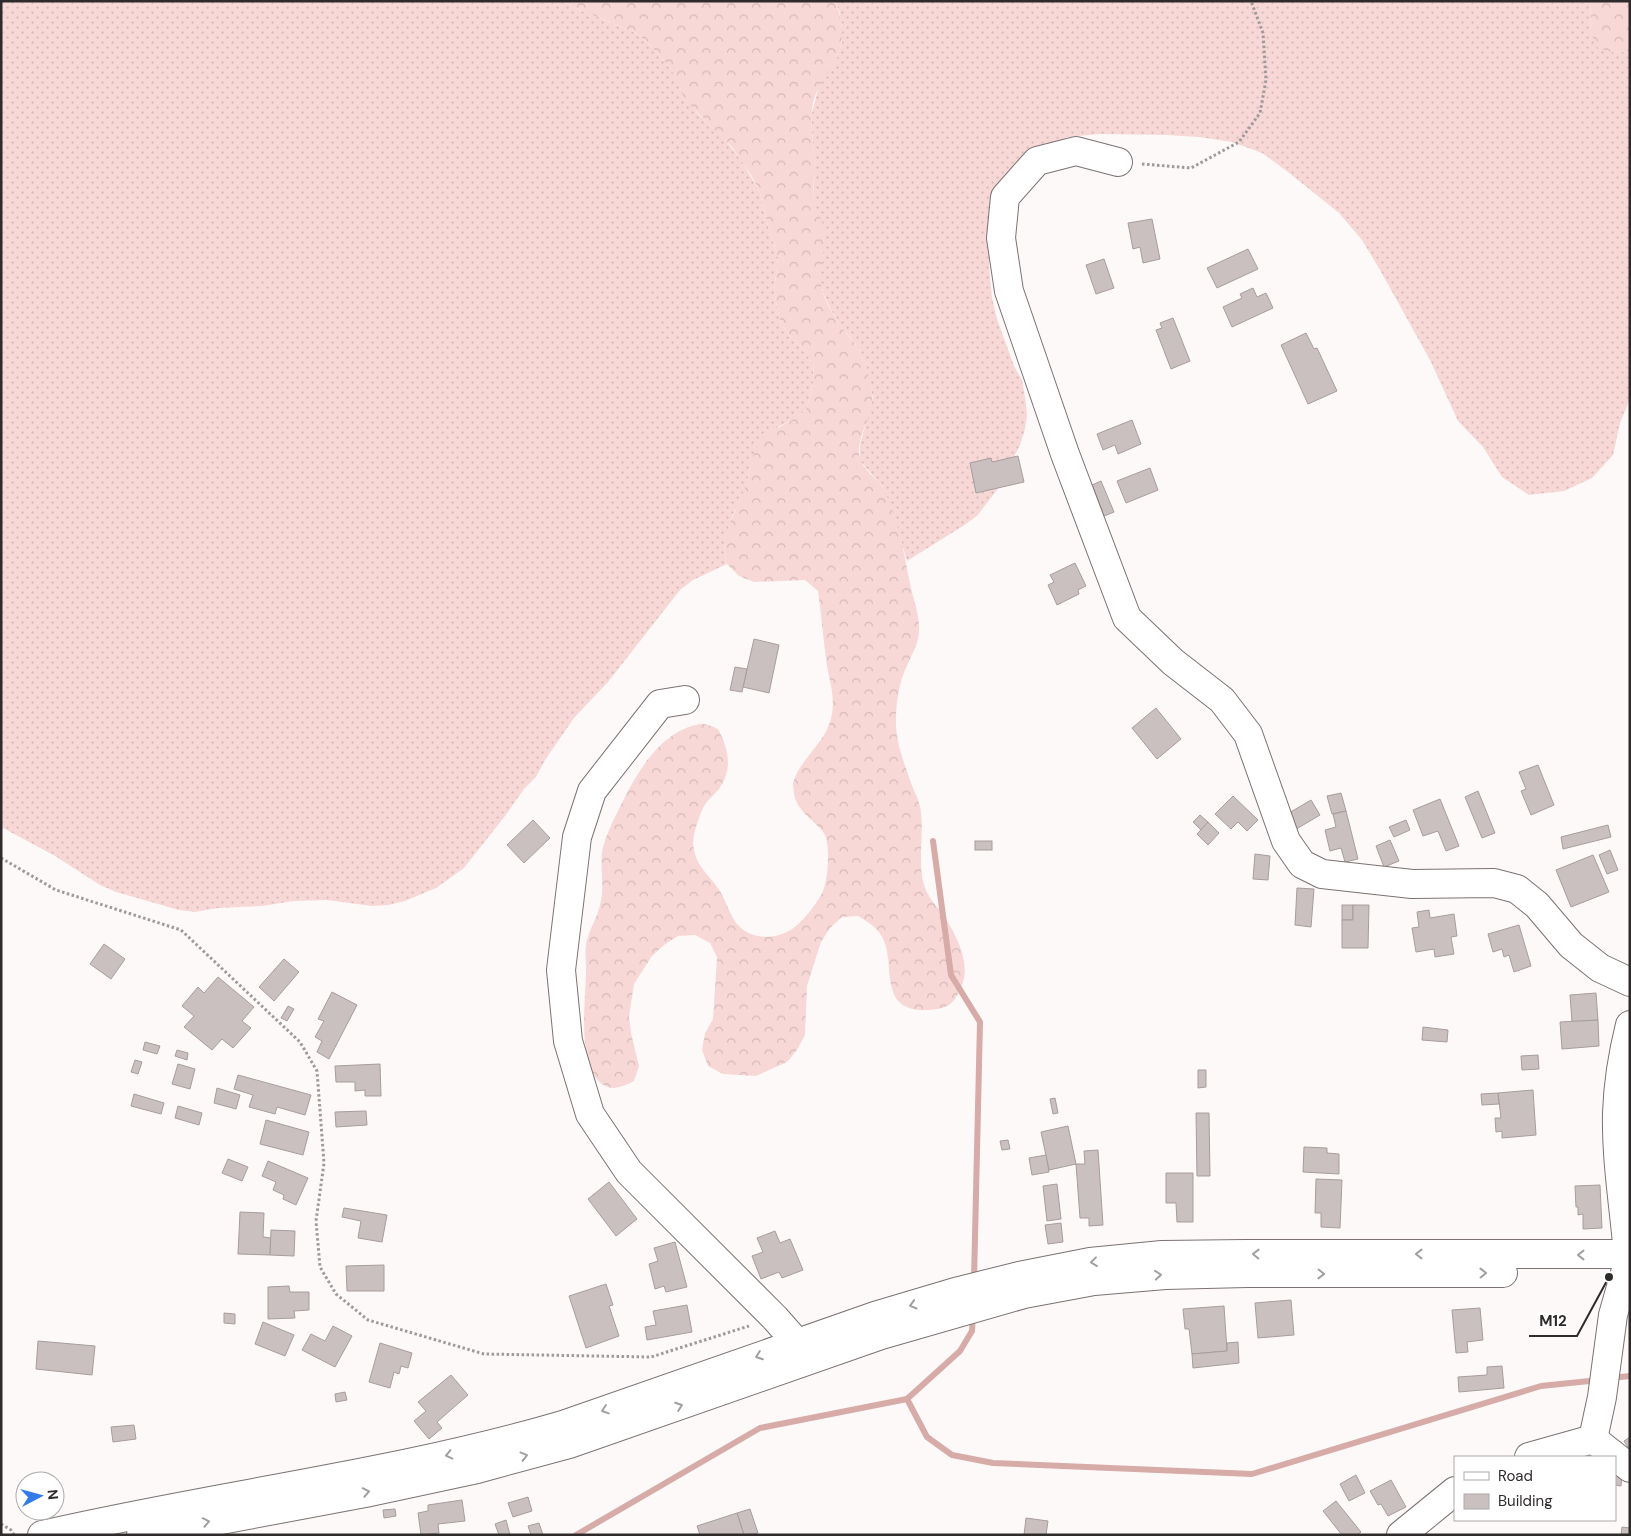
<svg xmlns="http://www.w3.org/2000/svg" width="1631" height="1536" font-family="'DM Sans',sans-serif">
	<style>
		.grass { fill: url(#grass-dots) }
		.forest { fill: url(#forest-crowns) }
		.lines { fill: none; stroke-linecap: round; stroke-linejoin: round }
		.stream { stroke: #d6aba8; stroke-width: 6 }
		.building { fill: #cac0bf; stroke: #a69d9c }
		.minor-casing { stroke: #7c7272; stroke-width: 30 }
		.major-casing { stroke: #7c7272; stroke-width: 30 }
		.path { stroke: #9f9a9a; stroke-width: 3; stroke-dasharray: 2.5 2.5; stroke-linecap: butt }
		.minor { stroke: #fff; stroke-width: 28 }
		.major { stroke: #fff; stroke-width: 28 }
		.oneway { stroke: #a1a0a0 }
		.leader { fill: none; stroke: #2f2b2b; stroke-width: 2 }
		.callout-dot { fill: #2f2b2b; stroke: #fff; stroke-width: 2 }
		.callout-label { font-size: 15px; text-anchor: middle; font-weight: bold; fill: #2f2b2b; stroke: #fff; stroke-width: 4; stroke-linejoin: round; paint-order: stroke }
	</style>
	<defs>
		<pattern id="grass-dots" width="8" height="8" patternUnits="userSpaceOnUse" patternTransform="scale(1.25)"><rect width="8" height="8" fill="#f7d8d6"/><path d="M2 2h.1M6 6h.1" fill="none" stroke="#d4bab8" stroke-width="1.8" stroke-linecap="round"/></pattern>
		<pattern id="forest-crowns" width="20" height="18" patternUnits="userSpaceOnUse" patternTransform="scale(1.25)"><rect width="20" height="18" fill="#f7d8d6"/><path d="M2 6a3 3 0 1 1 6 0M12 15a3 3 0 1 1 6 0" fill="none" stroke="#d4bab8"/></pattern>
	</defs>
	<rect width="100%" height="100%" fill="#fef9f9"/>
	<g class="grass">
		<path d="M1,1H563L573,7L636,33L649,44L671,69L697,113L721,135L742,161L760,193L768,226L778,257L774,291L777,307L781,324L791,337L803,349L813,364L814,381L806,410L792,420L778,427L750,466L747,483L742,498L733,514L724,547L727,564L693,580L680,590L608,682L574,718L545,760L536,777L524,789L505,816L464,868L436,888L405,901L388,905L372,906L327,900L294,901L262,906L218,908L195,912L179,910L116,892L100,885L55,856L1,827Z"/>
		<path d="M834,1H1590L1591,33L1615,53L1630,51V399L1620,423L1613,455L1592,478L1564,491L1529,495L1502,477L1483,447L1458,421L1430,360L1380,270L1362,240L1339,213L1288,172L1262,153L1232,142L1199,137L1166,135L1100,134L1067,137L1037,151L989,232V266L992,298L997,319L1014,366L1022,380L1025,397L1027,414L1025,429L1020,445L997,490L977,516L963,526L907,561L895,521L882,486L860,461V445L873,398L866,366L860,350L840,325L831,310L824,295L820,280L824,230L813,199L815,167L811,117L819,85L837,58L842,42V26L839,10Z"/>
	</g>
	<g class="forest">
		<path d="M563,1H834C844,19 845,42 836,60C827,75 817,86 813,103C809,123 814,144 815,164C816,176 811,189 814,201C817,211 822,219 824,229C826,252 816,274 824,296C829,309 838,322 846,333C851,339 857,345 861,352C867,365 870,380 872,394C875,416 854,437 860,459C863,470 877,478 883,488C899,519 904,555 911,588C914,601 920,617 919,630C919,645 910,657 905,670C899,684 896,703 896,718C895,741 904,762 911,783C914,791 918,798 920,806C925,832 917,860 924,885C928,898 937,906 944,916C956,935 971,962 962,985C960,991 955,1001 949,1005C943,1009 932,1010 925,1010C879,1011 895,967 884,941C880,929 868,922 858,916L842,917L830,928L821,942L807,986L805,1035L797,1050L787,1062L756,1076L723,1074L708,1066L702,1050L705,1033L713,1019L717,957L710,943L695,935L678,936L664,945L652,956L634,984L629,1017L631,1033L639,1066L634,1081C624,1086 612,1092 602,1084C576,1065 586,999 586,971C586,959 584,948 588,937C591,926 598,916 600,905C605,887 600,869 602,852C605,837 612,823 619,809C635,776 659,731 700,724C705,723 713,727 718,729C729,750 733,769 719,789C715,794 710,798 706,803C701,810 699,819 696,827C694,834 692,843 694,850C697,867 711,877 720,891C725,900 728,909 733,918C744,939 773,942 792,929C802,923 818,902 823,891C828,878 829,856 827,842C826,825 798,817 794,794C794,790 793,786 793,783C799,761 821,746 829,725C838,700 829,683 826,659C823,636 821,613 818,591L805,580L754,582L739,576L727,564L724,548L727,530L747,483L750,466L755,450L764,436L792,420L806,410L814,381L813,364L803,349L791,337L781,324L777,307L774,291L778,257L768,226L760,193L751,175L732,147L685,100L671,69L649,44L636,33L573,7Z"/>
		<path d="M1590,1H1630V51L1615,53L1598,48L1591,33Z"/>
	</g>
	<g class="lines">
		<g class="stream">
			<path d="M933,841L951,975L980,1022L974,1280"/>
			<path d="M1611,1378L1630,1376"/>
			<path d="M907,1399L927,1437L952,1455L993,1463L1252,1474L1541,1386L1599,1380"/>
			<path d="M576,1535L760,1428L907,1399L960,1351L972,1331L973,1315"/>
		</g>
	</g>
	<g class="building">
		<path d="M1152,219L1160,259L1143,263L1140,247L1133,249L1128,223Z"/>
		<path d="M1248,249L1258,269L1217,288L1207,268Z"/>
		<path d="M1104,259L1114,288L1096,294L1086,265Z"/>
		<path d="M1253,288L1257,297L1266,293L1273,308L1232,327L1223,307L1242,298L1240,294Z"/>
		<path d="M1173,318L1190,361L1171,369L1156,330L1162,328L1160,323Z"/>
		<path d="M1306,333L1314,349L1317,348L1337,391L1308,404L1281,345Z"/>
		<path d="M1132,420L1141,444L1118,454L1115,445L1103,450L1097,434Z"/>
		<path d="M1018,456L1024,482L976,493L970,463L991,458L992,462Z"/>
		<path d="M1150,468L1158,490L1126,503L1117,481Z"/>
		<path d="M1101,481L1114,512L1104,516L1092,485Z"/>
		<path d="M1075,563L1086,586L1078,590L1079,594L1057,605L1048,585L1054,582L1050,575Z"/>
		<path d="M754,639L779,645L769,693L743,687Z"/>
		<path d="M735,667L747,669L742,692L730,690Z"/>
		<path d="M1156,708L1181,739L1157,759L1132,728Z"/>
		<path d="M1538,765L1554,805L1531,815L1521,791L1526,789L1519,772Z"/>
		<path d="M1478,791L1495,833L1482,838L1465,797Z"/>
		<path d="M1341,793L1346,811L1332,814L1327,796Z"/>
		<path d="M1233,796L1258,820L1247,831L1238,822L1231,829L1215,814Z"/>
		<path d="M1440,799L1459,846L1446,851L1438,831L1423,836L1413,810Z"/>
		<path d="M1311,800L1320,815L1293,831L1284,816Z"/>
		<path d="M1346,811L1358,859L1345,862L1341,848L1330,851L1325,830L1336,827L1333,814Z"/>
		<path d="M1200,815L1208,822L1201,830L1193,822Z"/>
		<path d="M533,820L550,838L524,863L507,845Z"/>
		<path d="M1406,820L1410,830L1394,837L1389,827Z"/>
		<path d="M1208,822L1219,833L1208,845L1197,834Z"/>
		<path d="M1608,825L1611,837L1563,849L1561,837Z"/>
		<path d="M1390,840L1399,861L1384,867L1376,846Z"/>
		<rect x="975" y="841" width="17" height="9"/>
		<path d="M1610,850L1618,870L1607,874L1599,855Z"/>
		<path d="M1255,854L1270,856L1268,880L1253,879Z"/>
		<path d="M1593,855L1609,892L1571,907L1556,870Z"/>
		<path d="M1297,888L1314,889L1311,927L1295,925Z"/>
		<rect x="1342" y="905" width="11" height="15"/>
		<path d="M1353,905H1369L1368,948H1342V920H1353Z"/>
		<path d="M1429,910L1430,918L1454,914L1457,936L1451,937L1454,954L1435,957L1434,949L1416,952L1412,928L1419,927L1417,912Z"/>
		<path d="M1519,925L1531,966L1514,972L1509,955L1504,957L1502,949L1493,952L1488,934Z"/>
		<path d="M104,944L125,959L111,979L90,964Z"/>
		<path d="M284,959L299,972L274,1001L259,987Z"/>
		<path d="M218,977L254,1007L242,1021L251,1028L233,1048L222,1039L212,1050L184,1027L194,1016L182,1006L198,987L204,993Z"/>
		<path d="M332,992L357,1005L329,1059L317,1052L322,1041L315,1037L324,1021L318,1019Z"/>
		<path d="M1596,993L1598,1020L1572,1022L1570,995Z"/>
		<path d="M288,1006L294,1009L287,1021L281,1018Z"/>
		<path d="M1598,1020L1599,1046L1562,1049L1560,1022Z"/>
		<path d="M1423,1027L1448,1030L1447,1042L1422,1040Z"/>
		<path d="M145,1042L160,1046L157,1054L143,1050Z"/>
		<path d="M177,1050L188,1053L187,1060L175,1056Z"/>
		<path d="M1538,1055L1539,1069L1522,1070L1521,1056Z"/>
		<path d="M135,1060L142,1062L138,1074L131,1072Z"/>
		<path d="M178,1064L195,1069L190,1089L172,1084Z"/>
		<path d="M380,1064L381,1096H365V1090L355,1091V1082H336L335,1066Z"/>
		<path d="M1198,1070H1206V1087L1198,1088Z"/>
		<path d="M238,1075L311,1095L305,1115L277,1107L275,1114L249,1107L253,1095L234,1089Z"/>
		<path d="M217,1088L240,1095L236,1109L214,1103Z"/>
		<path d="M1533,1090L1536,1135L1502,1138V1131L1496,1132L1495,1118H1501L1498,1093Z"/>
		<path d="M1498,1093L1499,1104L1482,1105L1481,1094Z"/>
		<path d="M134,1094L164,1103L161,1114L131,1106Z"/>
		<path d="M1055,1098L1058,1113L1053,1114L1050,1099Z"/>
		<path d="M178,1106L202,1113L199,1125L175,1118Z"/>
		<path d="M366,1111L367,1125L336,1127L335,1112Z"/>
		<path d="M1196,1113H1209L1210,1176H1197Z"/>
		<path d="M266,1120L309,1132L303,1155L260,1144Z"/>
		<path d="M1068,1126L1076,1164L1049,1170L1041,1132Z"/>
		<path d="M1008,1140L1010,1149L1002,1150L1000,1141Z"/>
		<path d="M1304,1147L1327,1148V1153L1339,1154V1174L1303,1172Z"/>
		<path d="M1098,1150L1103,1225L1089,1226V1218H1080L1076,1164H1085L1084,1151Z"/>
		<path d="M1046,1155L1049,1172L1032,1175L1029,1158Z"/>
		<path d="M228,1159L248,1167L242,1181L222,1173Z"/>
		<path d="M268,1161L308,1178L296,1205L283,1199L284,1195L273,1190L276,1182L262,1176Z"/>
		<path d="M1166,1173H1193V1222H1177L1176,1203H1166Z"/>
		<path d="M1316,1179L1342,1180L1340,1228L1321,1227V1213H1315Z"/>
		<path d="M609,1182L637,1219L616,1236L588,1199Z"/>
		<path d="M1057,1184L1061,1219L1047,1221L1043,1186Z"/>
		<path d="M1600,1185L1602,1228L1583,1229V1214L1578,1215V1207H1576L1575,1186Z"/>
		<path d="M344,1208L387,1215L382,1242L358,1238L361,1221L342,1217Z"/>
		<path d="M240,1212L264,1213L263,1237L271,1238L270,1255L238,1254Z"/>
		<path d="M1061,1223L1063,1242L1048,1244L1045,1225Z"/>
		<path d="M271,1230L295,1231L294,1256L270,1255Z"/>
		<path d="M775,1231L780,1243L790,1239L803,1270L782,1278L779,1272L761,1279L752,1256L763,1252L757,1238Z"/>
		<path d="M675,1242L687,1287L666,1292L664,1286L655,1289L649,1264L658,1261L654,1248Z"/>
		<path d="M384,1265V1291H347L346,1266Z"/>
		<path d="M606,1284L613,1305L609,1306L619,1336L586,1348L569,1296Z"/>
		<path d="M289,1286L290,1292H309V1310L294,1311L295,1318L268,1319V1287Z"/>
		<path d="M1291,1300L1294,1335L1258,1338L1255,1303Z"/>
		<path d="M687,1305L692,1332L647,1340L645,1327L656,1325L653,1311Z"/>
		<path d="M1224,1306L1227,1351L1192,1354L1189,1329H1185L1183,1309Z"/>
		<path d="M1480,1308L1483,1340L1467,1342L1468,1352L1456,1353L1452,1310Z"/>
		<path d="M224,1313L235,1314V1324L224,1323Z"/>
		<path d="M263,1322L294,1335L285,1356L255,1344Z"/>
		<path d="M333,1326L352,1336L335,1367L302,1350L311,1334L325,1341Z"/>
		<path d="M38,1341L95,1346L92,1375L36,1369Z"/>
		<path d="M1238,1342L1239,1363L1193,1368L1192,1354L1227,1351V1343Z"/>
		<path d="M380,1343L412,1353L408,1368L401,1366L399,1374L394,1372L390,1388L369,1382Z"/>
		<path d="M1502,1366L1504,1388L1459,1392L1458,1377L1487,1375V1367Z"/>
		<path d="M451,1375L468,1395L437,1422L442,1428L429,1439L414,1421L426,1411L418,1402Z"/>
		<path d="M345,1392L347,1400L336,1402L335,1394Z"/>
		<path d="M134,1425L136,1439L113,1442L111,1427Z"/>
		<path d="M1630,1437V1450L1624,1441Z"/>
		<path d="M1356,1475L1365,1493L1349,1501L1340,1484Z"/>
		<path d="M1615,1476L1622,1477L1621,1486L1615,1485Z"/>
		<path d="M1391,1480L1406,1507L1388,1516L1381,1504L1378,1505L1370,1491Z"/>
		<path d="M528,1497L532,1511L513,1517L508,1503Z"/>
		<path d="M462,1500L465,1521L438,1524L439,1533L421,1535L418,1513L428,1511V1505Z"/>
		<path d="M1336,1501L1361,1532L1357,1535H1342L1323,1511Z"/>
		<path d="M395,1509L396,1516L384,1518L383,1510Z"/>
		<path d="M750,1509L758,1533L744,1535L737,1513Z"/>
		<path d="M737,1513L744,1535H700L697,1526Z"/>
		<path d="M1026,1518L1048,1521L1046,1535H1024Z"/>
		<path d="M506,1520L510,1535H499L495,1524Z"/>
		<path d="M539,1523L543,1535H531L528,1526Z"/>
		<path d="M1622,1527L1630,1528V1535H1621Z"/>
	</g>
	<g class="lines">
		<g class="minor-casing">
			<g id="minor">
				<path d="M1118,162L1076,151L1037,161L1005,197L1001,238L1009,291L1065,454L1127,618L1173,662L1222,700L1248,734L1286,841L1302,864L1322,874L1412,884L1494,883L1517,889L1537,905L1571,945L1600,968L1630,982"/>
				<path d="M685,700L660,704L592,791L577,837L561,970L568,1041L590,1114L629,1172L775,1318L797,1343"/>
				<path d="M1628,1254C1624,1207 1616,1160 1617,1113C1618,1084 1623,1053 1630,1025"/>
				<path d="M1593,1439L1602,1397L1613,1315L1625,1273"/>
				<path d="M1593,1439L1630,1468"/>
				<path d="M1529,1457L1593,1439"/>
				<path d="M1401,1535L1455,1491"/>
			</g>
		</g>
		<g class="major-casing">
			<g id="major">
				<path d="M42,1535C215,1495 392,1475 563,1425L875,1316L959,1291L1019,1276L1090,1262L1162,1255L1245,1254H1630"/>
				<path d="M141,1535L365,1493L477,1469L569,1444L881,1335L1024,1294L1094,1281L1165,1275L1247,1273H1503"/>
			</g>
		</g>
		<g class="path">
			<path d="M1142,164L1191,168L1239,142L1260,113L1266,80L1263,33L1251,1"/>
			<path d="M1,858L56,890L181,930L300,1042L317,1071L324,1163L316,1221L320,1267L336,1294L368,1320L484,1354L651,1357L749,1326"/>
			<path d="M1,1524L11,1530L14,1535"/>
		</g>
		<use href="#minor" class="minor"/>
		<use href="#major" class="major"/>
	</g>
	<defs><path id="oneway-chevron" d="M-2-3.5L2.5 0L-2 3.5" fill="none" stroke-width="1.6" stroke-linecap="round" stroke-linejoin="round" transform="scale(1.25)"/></defs>
	<g class="oneway">
		<use href="#oneway-chevron" transform="translate(1256 1254) rotate(-179)"/>
		<use href="#oneway-chevron" transform="translate(1419 1254) rotate(180)"/>
		<use href="#oneway-chevron" transform="translate(1581 1255) rotate(180)"/>
		<use href="#oneway-chevron" transform="translate(1094 1262) rotate(173)"/>
		<use href="#oneway-chevron" transform="translate(1483 1273) rotate(-1)"/>
		<use href="#oneway-chevron" transform="translate(1321 1274) rotate(1)"/>
		<use href="#oneway-chevron" transform="translate(1158 1275) rotate(-5)"/>
		<use href="#oneway-chevron" transform="translate(913 1305) rotate(163)"/>
		<use href="#oneway-chevron" transform="translate(759 1356) rotate(160)"/>
		<use href="#oneway-chevron" transform="translate(679 1406) rotate(-20)"/>
		<use href="#oneway-chevron" transform="translate(605 1410) rotate(161)"/>
		<use href="#oneway-chevron" transform="translate(449 1455) rotate(167)"/>
		<use href="#oneway-chevron" transform="translate(524 1456) rotate(-15)"/>
		<use href="#oneway-chevron" transform="translate(366 1492) rotate(-11)"/>
		<use href="#oneway-chevron" transform="translate(206 1522) rotate(-11)"/>
	</g>
	<path class="leader" d="M1609 1277L1577 1336H1529"/>
	<circle class="callout-dot" cx="1609" cy="1277" r="5"/>
	<g class="callout-label">
		<text x="1553" y="1326">M12</text>
	</g>
	<rect width="1631" height="1536" fill="none" stroke="#2f2b2b" stroke-width="5"/>
	<rect x="1454" y="1456" width="162" height="65" fill="#ffffff" stroke="#acaaaa"/>
	<rect x="1464" y="1472" width="25" height="8" fill="#ffffff" stroke="#acaaaa"/>
	<text x="1498" y="1481" font-size="15" fill="#2f2b2b">Road</text>
	<rect x="1464" y="1494" width="25" height="15" fill="#cac0bf" stroke="#acaaaa"/>
	<text x="1498" y="1506" font-size="15" fill="#2f2b2b">Building</text>
	<g transform="translate(40 1496) rotate(84)"><circle r="24" fill="#ffffff" stroke="#acaaaa"/>
	<path d="M0-4L9 19L0 12L-9 19Z" fill="#337be8"/>
	<text y="-8" font-size="14" font-weight="bold" text-anchor="middle" fill="#2f2b2b">N</text>
	</g>
</svg>
